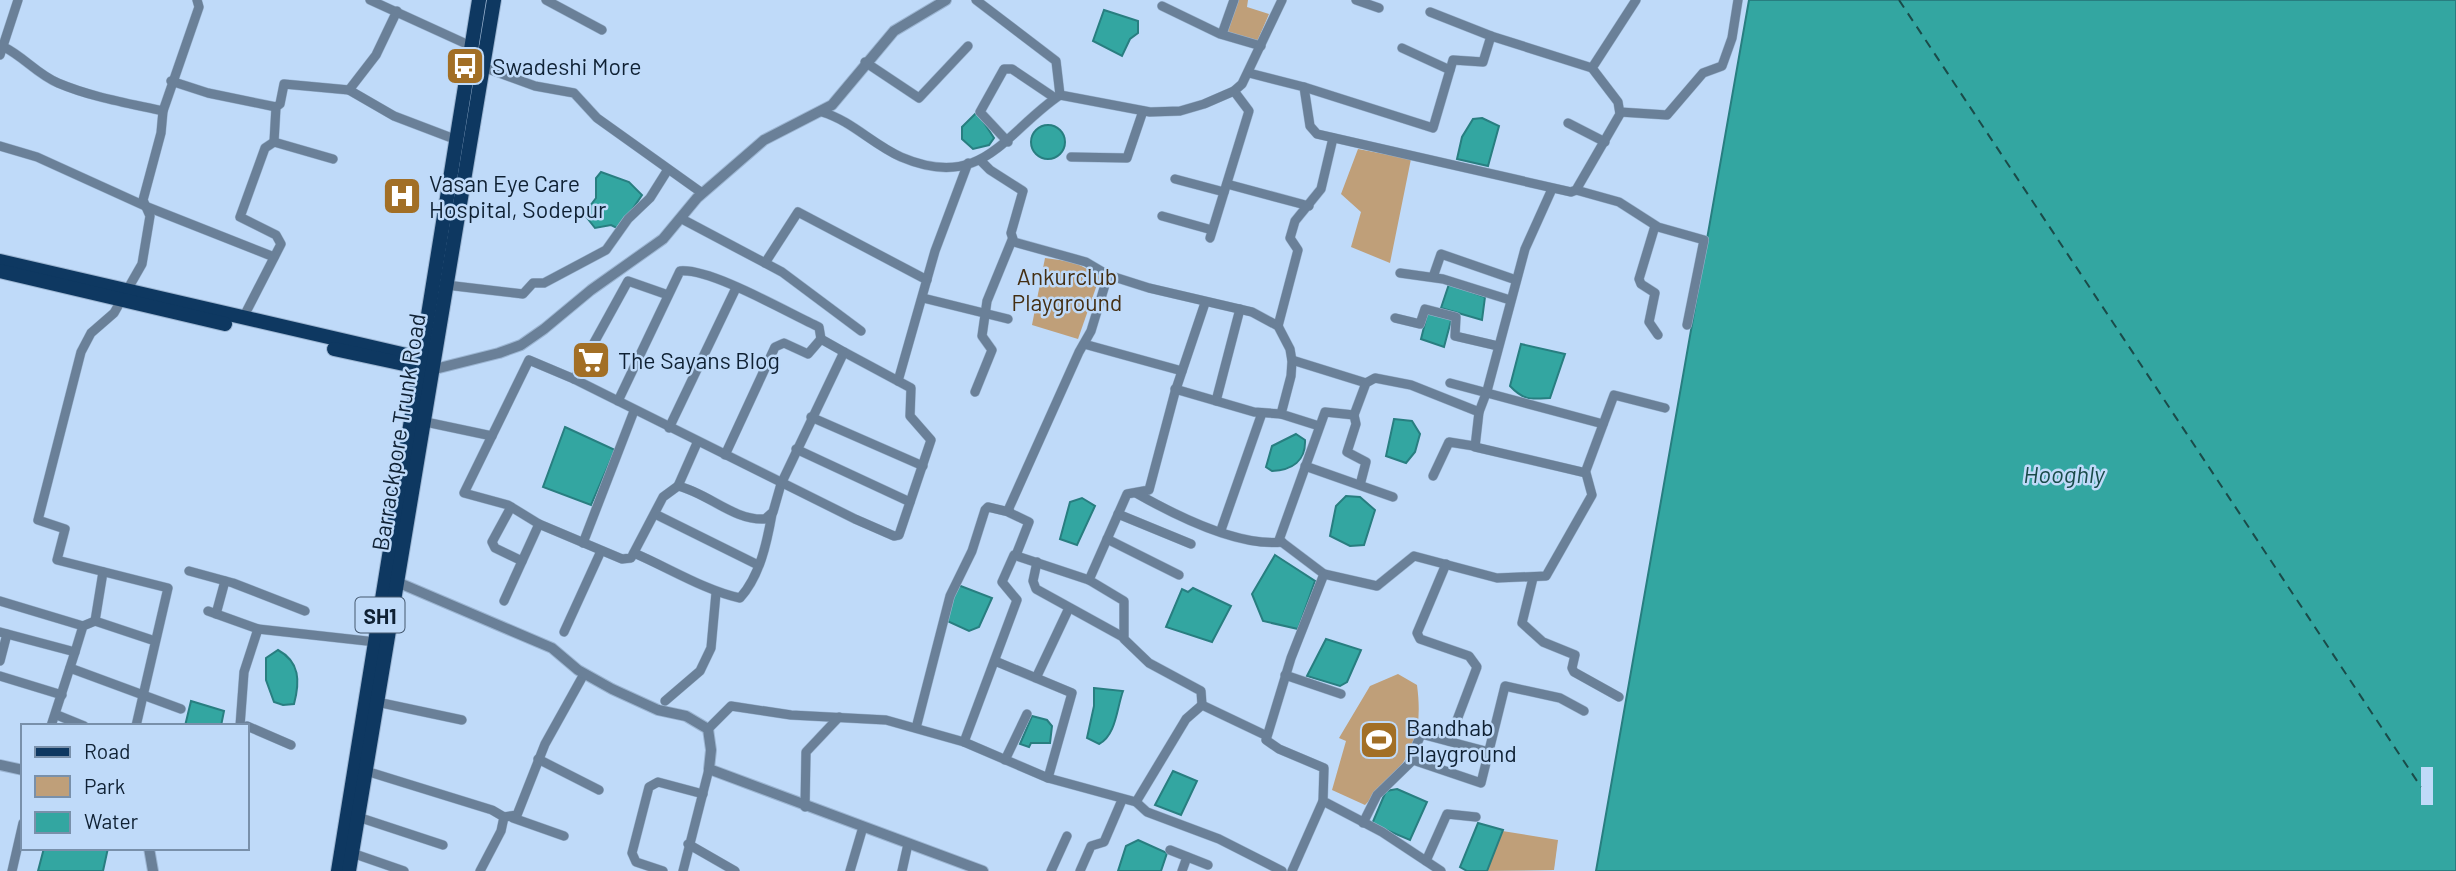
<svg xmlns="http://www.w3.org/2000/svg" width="2456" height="871" font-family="Barlow,sans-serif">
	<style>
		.green { fill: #bf9f79 }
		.water { fill: #33a6a1; stroke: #287e80; stroke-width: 2 }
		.pier { fill: #bfdaf9 }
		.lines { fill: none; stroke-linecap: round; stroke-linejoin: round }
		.ferry { stroke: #1a4b49; stroke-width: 2; stroke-dasharray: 9 7; stroke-linecap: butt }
		.minor-casing { stroke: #9cb5d2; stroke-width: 10 }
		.tertiary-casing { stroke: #9cb5d2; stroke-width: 12 }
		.primary-casing { stroke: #9cb5d2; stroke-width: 16 }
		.minor { stroke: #6a8098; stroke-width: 9 }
		.tertiary { stroke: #6a8098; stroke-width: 10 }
		.primary { stroke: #0e3861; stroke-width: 14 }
		.labels { text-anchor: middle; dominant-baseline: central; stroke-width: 5; stroke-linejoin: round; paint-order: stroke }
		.shield { fill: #bfdaf9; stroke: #44586f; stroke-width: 2 }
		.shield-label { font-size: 21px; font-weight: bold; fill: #0f2134 }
		.poi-label { font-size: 23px; fill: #0f2134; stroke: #bfdaf9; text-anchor: start }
		.park-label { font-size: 23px; fill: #442f13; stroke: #bfdaf9 }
		.street-label { font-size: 23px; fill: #0f2134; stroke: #bfdaf9 }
		.water-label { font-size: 24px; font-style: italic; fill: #1a4b49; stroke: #bfdaf9 }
	</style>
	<rect width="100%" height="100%" fill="#bfdaf9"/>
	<g class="green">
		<path d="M1234,0H1248L1247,7L1269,14L1257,42L1223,33Z"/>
		<path d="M1358,149L1411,159L1390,263L1351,247L1361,212L1341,194Z"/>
		<path d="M1045,258L1074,262L1100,276L1078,339L1032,325Z"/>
		<path d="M1398,674L1417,685C1425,745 1405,765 1365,805L1332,790L1346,741L1339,738L1370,686Z"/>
		<path d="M1496,830L1558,840L1554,870L1481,871Z"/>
	</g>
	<g class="water">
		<path d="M1749,0H2456V871H1596Z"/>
		<path d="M1104,10L1138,21V33L1130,39L1122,56L1093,41Z"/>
		<path d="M977,112L994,138L989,145L973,149L962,139V127Z"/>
		<path d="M1482,118L1499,126L1488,166L1457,159L1462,137L1473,119Z"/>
		<circle cx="1048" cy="142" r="17"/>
		<path d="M601,172L629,182L642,195L619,229L611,225L595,228L584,214L596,198V178Z"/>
		<path d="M1449,284L1485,297L1482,320L1441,308Z"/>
		<path d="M1428,311L1452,317L1444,347L1421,339Z"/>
		<path d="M1521,344L1565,354L1550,398C1531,399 1524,401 1510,386Z"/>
		<path d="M1394,419L1412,421L1420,434L1415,452L1406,463L1386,456Z"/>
		<path d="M565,427L615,450L591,505L543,487Z"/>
		<path d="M1296,434L1305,440C1306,461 1292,470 1272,471L1266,467L1272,446Z"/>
		<path d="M1346,496L1360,497L1375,510L1364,545L1350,546L1330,536L1336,506Z"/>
		<path d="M1082,498L1095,506L1077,545L1060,539L1070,502Z"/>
		<path d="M1275,555L1315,581L1298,629L1263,621L1252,594Z"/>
		<path d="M958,585L992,598L979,627L969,631L945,620Z"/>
		<path d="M1193,588L1231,606L1212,642L1166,627L1182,589L1188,592Z"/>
		<path d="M1326,639L1361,650L1347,682L1340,686L1307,676Z"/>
		<path d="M278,650C300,662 300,681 294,704L283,705L274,702L266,680V658Z"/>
		<path d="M1094,688L1123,691C1117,707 1116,736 1099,744L1087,738L1094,706Z"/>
		<path d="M191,701L224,711L221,726H185Z"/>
		<path d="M1032,716L1047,720L1052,726L1050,743H1031L1029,747L1020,744Z"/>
		<path d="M1173,771L1197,781L1181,815L1155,805Z"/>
		<path d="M1397,789L1427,802L1410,840L1372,824L1386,791Z"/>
		<path d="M1478,823L1503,830L1487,871H1467L1460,867Z"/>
		<path d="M1138,840L1167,853L1161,871H1118L1126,846Z"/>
		<path d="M44,848H108L103,871H38Z"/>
	</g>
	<rect class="pier" x="2421" y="767" width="12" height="38"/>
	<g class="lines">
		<path class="ferry" d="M1899,0L2421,787"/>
		<g class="minor-casing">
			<g id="minor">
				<path d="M370,0L484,52"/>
				<path d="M546,0L602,30"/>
				<path d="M976,0L1056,61L1060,95"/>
				<path d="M1356,0L1379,8"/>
				<path d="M1162,6L1220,34L1261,46"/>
				<path d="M397,11L376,55L349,90L394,116L457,140"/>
				<path d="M1430,12L1491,36"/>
				<path d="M1222,34L1234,0"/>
				<path d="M4,47C24,57 37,74 58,83C91,97 127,103 163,111"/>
				<path d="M1402,48L1450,70"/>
				<path d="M0,55L18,0"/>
				<path d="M865,62L919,98L968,46"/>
				<path d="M480,66L535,86L574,93L597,118L702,193"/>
				<path d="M1249,73L1304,87L1310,126L1317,134L1571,192L1576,190L1620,114L1618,102L1592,68L1636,0"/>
				<path d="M171,81L208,93L276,107"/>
				<path d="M1304,87L1433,128L1453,60L1483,62L1491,36L1592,68"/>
				<path d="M822,112C852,121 872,144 901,157C983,192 1005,132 1060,95L1150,112L1180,111L1204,104L1234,91L1242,84L1282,0"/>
				<path d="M1620,112L1667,115L1703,73L1722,66L1732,38L1738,0"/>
				<path d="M1568,123L1605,142"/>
				<path d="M274,142L276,107L280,104L284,84L349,90"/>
				<path d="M1008,142L980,112L1004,69H1012L1055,98"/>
				<path d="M0,146L37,157L145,206L274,257"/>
				<path d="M1071,157L1127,158L1143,111"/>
				<path d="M980,160L990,170L1023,191L1011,233L1014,242L1086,262L1108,275L1149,288L1252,312L1278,326L1290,349L1292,361L1291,376L1281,414L1319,426"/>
				<path d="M1175,179L1224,192"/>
				<path d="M1227,184L1309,206"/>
				<path d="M1576,190L1619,202L1658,227L1704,240L1687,325"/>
				<path d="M1162,216L1212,230"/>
				<path d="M682,219L782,272L861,331"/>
				<path d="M1655,226L1639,279L1641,284L1655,293L1649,322L1658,335"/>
				<path d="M1210,238L1249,111L1234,91"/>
				<path d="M765,263L798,212L927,280"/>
				<path d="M1400,273L1443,279L1510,300"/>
				<path d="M1433,277L1441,254L1516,280"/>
				<path d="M446,285L523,294L533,283H544L606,250L628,219L650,198L667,171"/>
				<path d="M923,298L1008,319"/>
				<path d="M243,318L281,244L276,235L240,217L265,148L274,142L333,159"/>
				<path d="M1395,318L1420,324L1425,309L1456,317L1455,336L1498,346"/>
				<path d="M1278,326L1298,250L1290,238L1295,221L1321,189L1333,138"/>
				<path d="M1084,344L1182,371"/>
				<path d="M1292,360L1366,383"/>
				<path d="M1375,378L1411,385L1479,412L1475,447L1586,473L1592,495L1546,576L1497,578L1414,556L1377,586L1324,574L1279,540L1325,412L1354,415L1366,383Z"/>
				<path d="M574,379L628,281L668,295"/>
				<path d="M1450,383L1603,424"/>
				<path d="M1175,389L1254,412L1281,414"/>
				<path d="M975,392L992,350L982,336L987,301L1012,240"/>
				<path d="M618,401L680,271C711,268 788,313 819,327L821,339"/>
				<path d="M1216,401L1240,309"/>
				<path d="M1479,412L1487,391L1525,249L1552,189"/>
				<path d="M1354,415L1356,424L1347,452L1366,462L1360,485"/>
				<path d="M811,417L923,466"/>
				<path d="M421,421L492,436"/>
				<path d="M669,428L736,288"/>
				<path d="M796,449L910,502"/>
				<path d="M725,455L775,347L784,343L808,354L821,339L844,352"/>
				<path d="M1305,466L1393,497"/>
				<path d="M1585,473L1614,395L1665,408"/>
				<path d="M1433,476L1449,442L1474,446"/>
				<path d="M678,486L697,443"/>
				<path d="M1136,493C1173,514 1238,547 1282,542"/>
				<path d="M511,507L492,542L495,548L522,561"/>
				<path d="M655,514L758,565"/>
				<path d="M1118,514L1191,544"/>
				<path d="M539,524L622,559L631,558L663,497L678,486C708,493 734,521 765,519L773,512L781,484L844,352L898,381"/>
				<path d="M1221,530L1262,413"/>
				<path d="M1107,539L1179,575"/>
				<path d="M583,543L634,411"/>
				<path d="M634,553C667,567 706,591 740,598C760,576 767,542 772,514"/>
				<path d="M1016,555L1029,522L1010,513L1009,508L1079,352L1091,331L1108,275"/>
				<path d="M1037,562L1033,581L1036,589L1123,637"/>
				<path d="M1446,564L1417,633L1420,639L1469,656L1477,667L1449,741"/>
				<path d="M189,571L233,583L305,611"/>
				<path d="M103,572L95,621L155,641"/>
				<path d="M1324,574L1291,658L1266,740L1279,749L1324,768L1323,801L1382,832L1441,871"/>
				<path d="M1533,578L1522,623L1543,642L1575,655L1572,668L1574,672L1619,697"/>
				<path d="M0,601L83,626"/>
				<path d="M504,601L539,524L508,505L464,493L529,360L574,379L855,519L894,536L899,535L931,440L910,416L911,388L898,381L935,251L968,163"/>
				<path d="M208,611L258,629"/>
				<path d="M216,614L225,581"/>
				<path d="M0,632L75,652L83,626L95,621"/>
				<path d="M564,632L601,551"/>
				<path d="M0,661L7,634"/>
				<path d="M995,661L1072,693L1048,778"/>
				<path d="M70,668L181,709"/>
				<path d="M1285,675L1341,694"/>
				<path d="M0,676L62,695"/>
				<path d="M1036,678L1069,608"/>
				<path d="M665,701L700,671L711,648L716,593"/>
				<path d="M377,702L462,720"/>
				<path d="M1202,705L1201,691L1149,663L1124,639V601L1089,580L1127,494L1149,490L1175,392L1205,303"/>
				<path d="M57,715L84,726"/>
				<path d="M51,726L75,652"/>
				<path d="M136,726L168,588L57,560L65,529L38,520L81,352L91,333L114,313L142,264L150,216L143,200L161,133L163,111L199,7L197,0"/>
				<path d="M240,726L244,672L258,629L376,642"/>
				<path d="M247,726L291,745"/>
				<path d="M916,728L950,596L972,551L985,510L988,507L1009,512"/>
				<path d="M708,729L731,706L791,715L886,720L964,742L1048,778L1136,802L1147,812L1219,839L1282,871"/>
				<path d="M964,742L1017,600L1002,582L1014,555L1089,580"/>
				<path d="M538,759L599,790"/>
				<path d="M1005,760L1027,714"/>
				<path d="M1410,761L1421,734L1489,752"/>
				<path d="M366,771L492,810L504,817L501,831L480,871"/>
				<path d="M1136,802L1186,719L1202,705L1265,735"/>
				<path d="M805,807L806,752L839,717"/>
				<path d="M358,817L443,845"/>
				<path d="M504,817L517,815L545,744L584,674"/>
				<path d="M513,818L564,836"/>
				<path d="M1363,823L1377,795L1413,760L1481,783L1505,686L1560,698L1584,711"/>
				<path d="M688,844L735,871"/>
				<path d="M1170,850L1208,865"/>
				<path d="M352,853L404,871"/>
				<path d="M1426,861L1447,814L1476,817"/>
				<path d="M12,871L23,823"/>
				<path d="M663,871L636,862L632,853L649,787L658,782L703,794"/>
				<path d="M683,871L709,769"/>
				<path d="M850,871L863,827"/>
				<path d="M902,871L908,844"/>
				<path d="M1051,871L1067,836"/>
				<path d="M1080,871L1091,846L1104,842L1122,800"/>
				<path d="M1182,871L1187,857"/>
				<path d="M1292,871L1323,801"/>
			</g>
		</g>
		<g class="tertiary-casing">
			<g id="tertiary">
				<path d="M431,370L499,353L521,345L544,329L591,290L663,239L697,198L764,140L832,105L894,31L946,0"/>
				<path d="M397,582L552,648L578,670L612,689L658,710L686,716L708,729L711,750L709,769L983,871"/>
				<path d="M0,765L23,770"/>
				<path d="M149,848L153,871"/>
			</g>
		</g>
		<g class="primary-casing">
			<g id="primary">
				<path d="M0,261L428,360"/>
				<path d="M0,271L225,324"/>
				<path d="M334,349L427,369"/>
				<path d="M338,871L479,0"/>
				<path d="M349,871L494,0"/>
			</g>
		</g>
		<use href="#minor" class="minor"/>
		<use href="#tertiary" class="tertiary"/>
		<use href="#primary" class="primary"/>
	</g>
	<defs>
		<g id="bus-square" transform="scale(2.0125)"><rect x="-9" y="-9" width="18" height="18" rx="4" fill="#a26f26" stroke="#bfdaf9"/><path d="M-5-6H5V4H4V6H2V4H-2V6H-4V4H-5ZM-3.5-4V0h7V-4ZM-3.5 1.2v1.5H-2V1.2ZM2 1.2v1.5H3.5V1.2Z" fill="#fff"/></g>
		<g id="hospital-square" transform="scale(2.0125)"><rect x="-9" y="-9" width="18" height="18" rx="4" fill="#a26f26" stroke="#bfdaf9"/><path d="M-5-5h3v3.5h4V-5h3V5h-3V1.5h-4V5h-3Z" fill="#fff"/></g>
		<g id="supermarket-square" transform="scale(2.0125)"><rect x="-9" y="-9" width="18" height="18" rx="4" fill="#a26f26" stroke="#bfdaf9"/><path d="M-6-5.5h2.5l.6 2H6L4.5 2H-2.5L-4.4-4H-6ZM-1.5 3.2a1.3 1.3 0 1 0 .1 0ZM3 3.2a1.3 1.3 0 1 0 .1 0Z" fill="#fff"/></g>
		<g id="stadium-square" transform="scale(2.0125)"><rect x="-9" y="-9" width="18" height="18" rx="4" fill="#a26f26" stroke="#bfdaf9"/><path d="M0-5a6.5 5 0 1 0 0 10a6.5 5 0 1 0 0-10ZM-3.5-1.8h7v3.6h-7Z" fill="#fff"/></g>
	</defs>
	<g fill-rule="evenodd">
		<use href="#bus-square" x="465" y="66"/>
		<use href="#hospital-square" x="402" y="196"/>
		<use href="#supermarket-square" x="591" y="360"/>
		<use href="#stadium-square" x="1379" y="740"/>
	</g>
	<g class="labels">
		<rect class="shield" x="355.5" y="597.5" width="49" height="35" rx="5"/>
		<g class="shield-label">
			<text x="380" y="615">SH1</text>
		</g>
		<g class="poi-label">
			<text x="492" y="66">Swadeshi More</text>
			<text x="429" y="183">Vasan Eye Care<tspan x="429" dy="26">Hospital, Sodepur</tspan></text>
			<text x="618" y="360">The Sayans Blog</text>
			<text x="1406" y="727">Bandhab<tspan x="1406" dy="26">Playground</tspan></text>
		</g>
		<g class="park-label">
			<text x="1067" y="276">Ankurclub<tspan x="1067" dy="26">Playground</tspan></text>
		</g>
		<g class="street-label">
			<text transform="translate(398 432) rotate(-81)">Barrackpore Trunk Road</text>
		</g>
		<g class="water-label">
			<text x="2064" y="473">Hooghly</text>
		</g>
	</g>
	<rect x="21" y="724" width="228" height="126" fill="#bfdaf9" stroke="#7990aa" stroke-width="2"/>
	<rect x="35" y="747" width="35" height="10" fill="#0e3861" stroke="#7990aa" stroke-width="2"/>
	<text x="84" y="759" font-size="21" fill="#0f2134">Road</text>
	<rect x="35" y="776" width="35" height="21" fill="#bf9f79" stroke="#7990aa" stroke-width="2"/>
	<text x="84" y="794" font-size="21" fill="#0f2134">Park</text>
	<rect x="35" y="812" width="35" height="21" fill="#33a6a1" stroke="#7990aa" stroke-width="2"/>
	<text x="84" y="829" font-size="21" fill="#0f2134">Water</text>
</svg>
